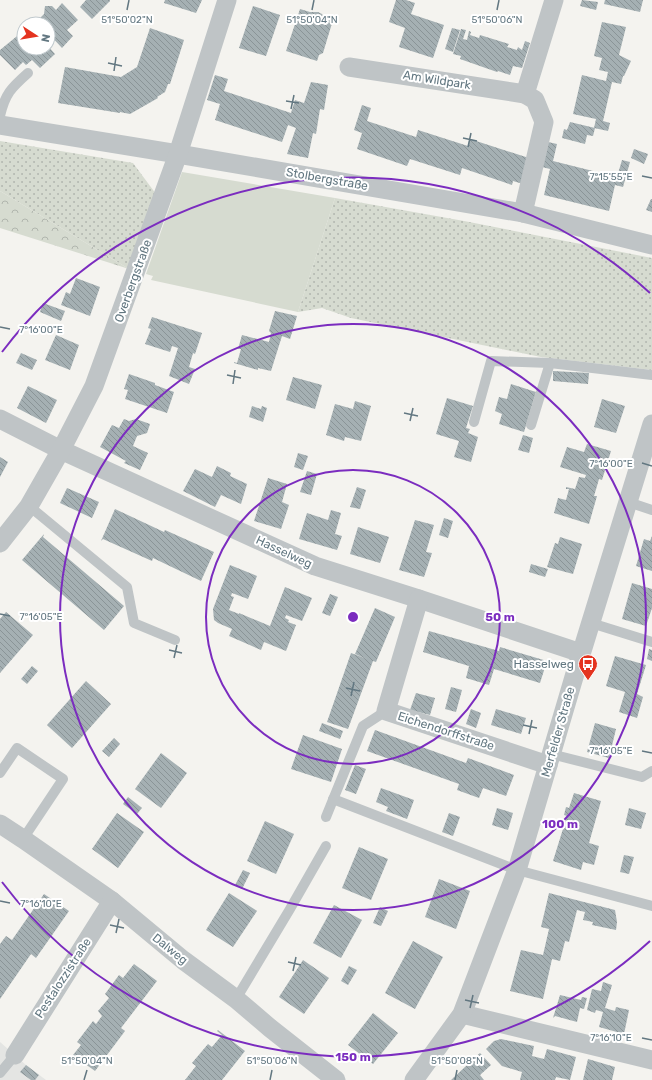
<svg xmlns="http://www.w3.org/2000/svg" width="652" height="1080" font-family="Rubik,sans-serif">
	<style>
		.built { fill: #e4e5e3 }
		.grass { fill: url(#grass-dots) }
		.forest { fill: url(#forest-crowns) }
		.pitch { fill: #d6dbd0 }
		.building { fill: url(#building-back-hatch) }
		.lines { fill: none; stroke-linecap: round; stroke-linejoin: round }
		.lane { stroke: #bfc4c6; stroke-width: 10 }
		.street { stroke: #bfc4c6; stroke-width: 19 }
		.ticks { fill: none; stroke: #627781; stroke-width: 1.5 }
		.ring { fill: none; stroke: #7b2cbf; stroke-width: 2 }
		.labels { text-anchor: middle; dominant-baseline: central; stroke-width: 4; stroke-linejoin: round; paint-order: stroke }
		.street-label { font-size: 12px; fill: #627781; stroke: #fff }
		.poi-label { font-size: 12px; fill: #627781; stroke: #fff; text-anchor: end }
		.ticks-label { font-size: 10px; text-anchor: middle; fill: #627781; stroke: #fff; stroke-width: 4; stroke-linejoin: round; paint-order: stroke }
		.centre { fill: #7b2cbf; stroke: #fff; stroke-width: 2 }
		.ring-label { font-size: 12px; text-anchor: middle; font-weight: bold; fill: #7b2cbf; stroke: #fff; stroke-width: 4; stroke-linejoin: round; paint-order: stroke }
	</style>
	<defs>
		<pattern id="grass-dots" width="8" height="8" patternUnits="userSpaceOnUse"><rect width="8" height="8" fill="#d6dbd0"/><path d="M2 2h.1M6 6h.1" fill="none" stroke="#b1b6ae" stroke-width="1.8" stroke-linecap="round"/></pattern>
		<pattern id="forest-crowns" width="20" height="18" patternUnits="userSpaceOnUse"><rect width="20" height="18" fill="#d6dbd0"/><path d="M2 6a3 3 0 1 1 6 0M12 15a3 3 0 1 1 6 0" fill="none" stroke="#b1b6ae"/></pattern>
		<pattern id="building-back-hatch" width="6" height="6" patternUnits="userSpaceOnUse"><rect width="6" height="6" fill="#a5b0b3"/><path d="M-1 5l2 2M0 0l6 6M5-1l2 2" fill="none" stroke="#8a9497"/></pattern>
	</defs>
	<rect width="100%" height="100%" fill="#f4f3ef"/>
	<path class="built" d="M0,1042L26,1065L46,1080H0Z"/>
	<g class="grass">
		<path d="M0,141L133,163L156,194L129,269L0,191Z"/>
		<path d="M335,198L464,221L652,258V370L541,357L351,318L322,308L298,312Z"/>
	</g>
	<path class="forest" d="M0,191L129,269L0,228Z"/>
	<path class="pitch" d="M182,172L335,198L298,312L151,280L153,276L146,274Z"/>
	<g class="building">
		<path d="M86,0H110V1L92,19L80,7Z"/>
		<path d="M165,0H202L196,13L164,3Z"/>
		<path d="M396,0H406L415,3L411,14L444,25L433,58L399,47L405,28L389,22Z"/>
		<path d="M582,0L598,2L596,10L580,6Z"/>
		<path d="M605,0H643L640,12L604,4Z"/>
		<path d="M62,3L78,20L67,30L73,36L62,48L49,34L51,31L48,28V24H42L38,20L44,14L45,6H52L56,10Z"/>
		<path d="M253,6L280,15L266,56L239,48Z"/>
		<path d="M300,9L310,12H318L322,14L324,17L333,20L323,53L319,55L317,61L286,51Z"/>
		<path d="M602,22L626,27L619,55L631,61L624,76H623L621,84L612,82L603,121L610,123L608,131L594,128L596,119L573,114L582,75L606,81L608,72L599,70L602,58L594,56Z"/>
		<path d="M150,28L184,40L170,84H168L165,92L157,97L158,98L130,114L120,112V113L58,103L65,67L121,77L137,67Z"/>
		<path d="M452,28L460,30L453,52L445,49Z"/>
		<path d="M461,29L466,30L463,39L467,40L469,31L471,32L470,35L479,38L480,35L509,44L507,47L517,50L518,47L522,50L525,41L530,43L522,68L513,66L510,75L498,71L497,72L460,59L461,56L453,54Z"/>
		<path d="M22,32L24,34V48H37L40,51L43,48H48V46L55,54L40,68L32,60L26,65L23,62L15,70L0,55V50Z"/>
		<path d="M215,75L228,79L224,91L291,113L295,100L304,103L311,82L328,85L324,110L320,109L316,134L313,133L308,158L287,154L296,128L288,125L282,142L215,120L220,104L207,100Z"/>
		<path d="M362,105L371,108L367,121L416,137L418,130L468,146L470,139L529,158L523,184L513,181L512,185L462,168L460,175L410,159L407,166L357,149L362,133L354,130Z"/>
		<path d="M570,122L595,128L593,136L587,135L585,144L562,138L564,129L567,130Z"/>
		<path d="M548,142L557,144L553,161L617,177L622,160L630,162L623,187L615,185L609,211L544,195L550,169L542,167Z"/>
		<path d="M634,149L648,154L644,164L631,158Z"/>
		<path d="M651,199H652V212L646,210Z"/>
		<path d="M76,278L100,287L90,316L61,305L66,292L70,294Z"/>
		<path d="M43,303L65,311L61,321L40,312Z"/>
		<path d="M275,311L297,316L290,339L282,336L271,371L258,368V370L234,363V362L237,363L241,349H238L242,335L269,342L271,333L269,331Z"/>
		<path d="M152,317L202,333L195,354L193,353L189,367L195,369L189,384L169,376L178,348L172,346L170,352L145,344L151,329L148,328Z"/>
		<path d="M56,335L79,345L70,370L45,360Z"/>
		<path d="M21,353L37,360L32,370L16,363Z"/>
		<path d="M553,371L589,373L588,384L553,381Z"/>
		<path d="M129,374L155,383V385L174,392L167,413L125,399L128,390L124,389Z"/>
		<path d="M293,377L322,385L315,409L286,400Z"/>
		<path d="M511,384L536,392L524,432L499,424L502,414L495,411L499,397L507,399Z"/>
		<path d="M28,386L57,400L46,423L17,408Z"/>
		<path d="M447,398L473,406L466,428L470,429L468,433L478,437L471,462L454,457L459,441L436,434Z"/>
		<path d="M602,399L625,406L616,433L594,427Z"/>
		<path d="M355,401L371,406L361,441L345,437L344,441L326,435L335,404L353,409Z"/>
		<path d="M252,406L261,409L262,406L267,408L263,422L249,417Z"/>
		<path d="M124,419L129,421L136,419L150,424L147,433L137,436L133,446L148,453L140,470L124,463L126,461L100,447L112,425L119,428Z"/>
		<path d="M523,435L533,438L529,453L518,450Z"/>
		<path d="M587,444L611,451L602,480L599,479L597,486L594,496H597L589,524L554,513L558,498L566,500L569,489H566V487L575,489L579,477L585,478L586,475L560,467L567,447L584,452Z"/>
		<path d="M298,453L308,456L303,470L294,467Z"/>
		<path d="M0,457L8,462L0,477Z"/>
		<path d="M217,466L231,473L230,476L247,484L241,504L221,495L215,507L183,491L195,469L212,477Z"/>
		<path d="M307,471L317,474L311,495L300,492Z"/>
		<path d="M268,478L287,484L282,502L289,505L281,529L254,521Z"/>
		<path d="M357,487L366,490L360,509L350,507Z"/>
		<path d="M67,488L99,502L92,518L60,503Z"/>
		<path d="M115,509L164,532L165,530L214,552L201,581L153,558L152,561L103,539L101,541Z"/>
		<path d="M331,510L341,513L335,534L342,536L337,550L299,539L307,513L328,520Z"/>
		<path d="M444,518L453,521L448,538L439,535Z"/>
		<path d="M415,520L434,525L426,552L432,553L424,577L399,570Z"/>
		<path d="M358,527L389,537L380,563L350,554Z"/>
		<path d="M44,534L43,537L124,606L104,630L22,560Z"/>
		<path d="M652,536V571L636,566L644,539L650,541Z"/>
		<path d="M560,537L582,544L573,574L547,567L555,543L558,544Z"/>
		<path d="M531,564L548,569L545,577L529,572Z"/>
		<path d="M230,565L257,576L248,599L232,593L231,596L234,597L229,610L239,614V613L270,626L285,587L312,598L302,621L286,615L285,618L289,620L288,622L296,625L286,651L264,642L261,650L229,636L232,629L218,623L214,620L213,609Z"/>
		<path d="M632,583L652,589V608L646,626L622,619Z"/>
		<path d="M330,594L338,597L330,616L322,613Z"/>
		<path d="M375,608L395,617L376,662L373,661L348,729L327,722L351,653L367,659L355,654Z"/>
		<path d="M6,612L33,635L0,673V619Z"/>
		<path d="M429,631L499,651L500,647L547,661L540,683L494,669L489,685L466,678L469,666L423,652Z"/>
		<path d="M649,649L652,650V661L647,659Z"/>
		<path d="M615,656L646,665L637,694L643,697L637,718L619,712L625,692L606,686Z"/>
		<path d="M32,666L38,671L27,684L21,679Z"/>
		<path d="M86,681L111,704L72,748L47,725Z"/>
		<path d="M451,687L462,690L456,712L445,709Z"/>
		<path d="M416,693L435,698L430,715L410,710Z"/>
		<path d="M471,709L481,713L476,728L466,724Z"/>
		<path d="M496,709L526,718L521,734L491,725Z"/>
		<path d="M322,723L343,731L340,739L319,731Z"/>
		<path d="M595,723L616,729L609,758L587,752Z"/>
		<path d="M375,730L466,763L468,758L514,775L506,796L483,788L479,798L457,790L459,784L367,751Z"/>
		<path d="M303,735L342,749L331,782L291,769Z"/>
		<path d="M114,738L120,744L109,757L102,751Z"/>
		<path d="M161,753L187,773L161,808L135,789Z"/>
		<path d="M355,765L366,769L356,794L345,790Z"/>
		<path d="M381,788L414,800L407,819L386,811L388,807L376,802Z"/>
		<path d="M574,793L601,801L589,843L599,846L594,865L583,862L581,870L553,861L567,816L564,815L566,807L569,808Z"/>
		<path d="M128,797L142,808L137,814L123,804Z"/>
		<path d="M497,808L513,813L508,830L492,825Z"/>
		<path d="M629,808L646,813L641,829L625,825Z"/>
		<path d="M117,813L144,832L118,868L92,849Z"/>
		<path d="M449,813L460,817L453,836L442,832Z"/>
		<path d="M265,821L294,834L276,874L247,861Z"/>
		<path d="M359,847L388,859L371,900L342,888Z"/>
		<path d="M624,855L634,857L629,874L620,872Z"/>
		<path d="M243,870L250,873L242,889L235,885Z"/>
		<path d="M439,879L470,891L456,929L425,917Z"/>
		<path d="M229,893L257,911L233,947L206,930Z"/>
		<path d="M549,893L615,910L617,922L616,930L592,925L593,922L583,920L585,912L577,910L569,942L565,941L560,961L552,959L543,999L510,991L521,950L543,955L549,929L541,927Z"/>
		<path d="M44,894L69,911L36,958L31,954L0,999V944L6,936L12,940Z"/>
		<path d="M334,905L362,920L341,958L313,943Z"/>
		<path d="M380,907L388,911L381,926L373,923Z"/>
		<path d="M413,941L443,957L415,1009L385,993Z"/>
		<path d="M303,960L329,978L304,1014L279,997Z"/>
		<path d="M134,964L157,981L121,1028L125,1031L95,1071L73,1055L81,1045L77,1042L93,1021L96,1024L102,1016L98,1011L109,998L105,994L119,975L123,978Z"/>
		<path d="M349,966L357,970L348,985L341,981Z"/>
		<path d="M603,982L612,985L605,1008L615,1011L616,1007L629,1010L624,1034L599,1027L603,1012L596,1010L595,1013L587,1010L592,989L601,991Z"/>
		<path d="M560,995L581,1000L582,997L587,998L584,1009L580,1008L577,1022L555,1016L553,1018Z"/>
		<path d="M373,1013L398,1033L373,1064L348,1045Z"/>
		<path d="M218,1030L245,1051L222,1080H185L196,1066L192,1063L208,1044L212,1047L222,1035L217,1031Z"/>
		<path d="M501,1039L534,1046L532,1056L544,1059L547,1049L576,1057L570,1080L556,1077L555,1080H520L522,1072L502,1066L486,1049L494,1041Z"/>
		<path d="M480,1053L491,1065L480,1075L484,1080H451Z"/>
		<path d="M588,1059L615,1067L612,1080H583Z"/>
		<path d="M26,1065L39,1075L35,1080H31L20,1072Z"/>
	</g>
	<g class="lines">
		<g class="lane">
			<path d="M0,116C5,94 11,88 28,73"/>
			<path d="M474,422L491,361L550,363"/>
			<path d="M531,425L550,363L652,375"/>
			<path d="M628,502L652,510"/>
			<path d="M29,506L127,587L134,623L175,640"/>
			<path d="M591,623L652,642"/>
			<path d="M551,754L642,777L652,771"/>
			<path d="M0,773L17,748L63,779L23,839"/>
			<path d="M333,799L517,870L652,906"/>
			<path d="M326,817L363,726L386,711"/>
			<path d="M236,999L290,909L326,846"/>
			<path d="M0,1073L15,1055"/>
		</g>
		<g class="street">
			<path d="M349,67L525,94"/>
			<path d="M0,125L178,154L523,213L652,245"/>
			<path d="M523,213L544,122L535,100L525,94L554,0"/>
			<path d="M0,419L61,450L315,566L419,599L581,653"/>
			<path d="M0,543L29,506L61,450L94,386L178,154L227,0"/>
			<path d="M419,599L386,711L548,765"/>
			<path d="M0,824L23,839L112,901L183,960L236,999L270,1028L336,1080"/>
			<path d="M462,1014L652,1060"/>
			<path d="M15,1055L112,901"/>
			<path d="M414,1080L462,1014L517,870L574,677L652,424"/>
		</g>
	</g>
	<path class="ticks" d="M127,10L129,0M312,10L314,0M497,10L499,0M108,63L122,66M114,71L116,57M286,101L299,103M291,109L294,95M463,138L477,141M468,147L471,133M642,176L652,178M0,327L10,329M227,375L241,378M233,384L235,370M404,413L418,416M410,421L413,408M642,463L652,466M0,614L10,616M169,650L182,653M174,658L177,645M346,688L360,691M351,696L354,682M523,725L537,728M529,734L532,720M642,751L652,753M0,901L10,903M110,925L124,928M116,933L119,919M288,962L301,965M293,971L296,957M465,1000L479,1003M470,1008L473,995M642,1038L652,1040M84,1080L87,1070M270,1080L272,1070M455,1080L457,1070"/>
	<g class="ring">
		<circle cx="353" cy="617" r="147"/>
		<circle cx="353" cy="617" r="293"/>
		<path d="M650 941A440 440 0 0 1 2 882M2 352A440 440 0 0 1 650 293"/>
	</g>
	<defs>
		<g id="bus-pin" transform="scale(1)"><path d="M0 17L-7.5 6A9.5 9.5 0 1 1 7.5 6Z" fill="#e4331f" stroke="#fff"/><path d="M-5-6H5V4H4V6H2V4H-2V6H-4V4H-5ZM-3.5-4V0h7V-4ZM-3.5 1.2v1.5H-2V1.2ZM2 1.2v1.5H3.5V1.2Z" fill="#fff"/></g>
	</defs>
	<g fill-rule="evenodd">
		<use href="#bus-pin" x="588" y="664"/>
	</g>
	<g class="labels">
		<g class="street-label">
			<text transform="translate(437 80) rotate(9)">Am Wildpark</text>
			<text transform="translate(327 179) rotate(10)">Stolbergstraße</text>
			<text transform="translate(133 281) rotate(-70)">Overbergstraße</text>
			<text transform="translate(284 552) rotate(25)">Hasselweg</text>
			<text transform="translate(446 731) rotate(18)">Eichendorffstraße</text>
			<text transform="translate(558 732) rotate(-74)">Merfelder Straße</text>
			<text transform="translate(170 949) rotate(39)">Dalweg</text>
			<text transform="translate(63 978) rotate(-57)">Pestalozzistraße</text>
		</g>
		<g class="poi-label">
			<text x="574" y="664">Hasselweg</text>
		</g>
	</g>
	<g class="ticks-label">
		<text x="127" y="23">51°50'02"N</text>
		<text x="312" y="23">51°50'04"N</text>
		<text x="497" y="23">51°50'06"N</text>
		<text x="611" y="180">7°15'55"E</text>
		<text x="41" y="333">7°16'00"E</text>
		<text x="611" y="467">7°16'00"E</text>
		<text x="41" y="620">7°16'05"E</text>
		<text x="611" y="754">7°16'05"E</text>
		<text x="41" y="907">7°16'10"E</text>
		<text x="611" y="1041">7°16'10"E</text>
		<text x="87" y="1064">51°50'04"N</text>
		<text x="272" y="1064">51°50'06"N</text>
		<text x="457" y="1064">51°50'08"N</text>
	</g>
	<circle cx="353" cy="617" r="6" class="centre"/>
	<g class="ring-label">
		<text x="500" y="621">50 m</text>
		<text x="560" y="828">100 m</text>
		<text x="353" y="1061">150 m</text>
	</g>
	<g transform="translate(36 36) rotate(102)"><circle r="19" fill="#ffffff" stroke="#c0c9cd"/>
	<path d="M0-3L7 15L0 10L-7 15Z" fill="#e4331f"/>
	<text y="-6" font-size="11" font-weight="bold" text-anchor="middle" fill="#627781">N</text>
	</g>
</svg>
